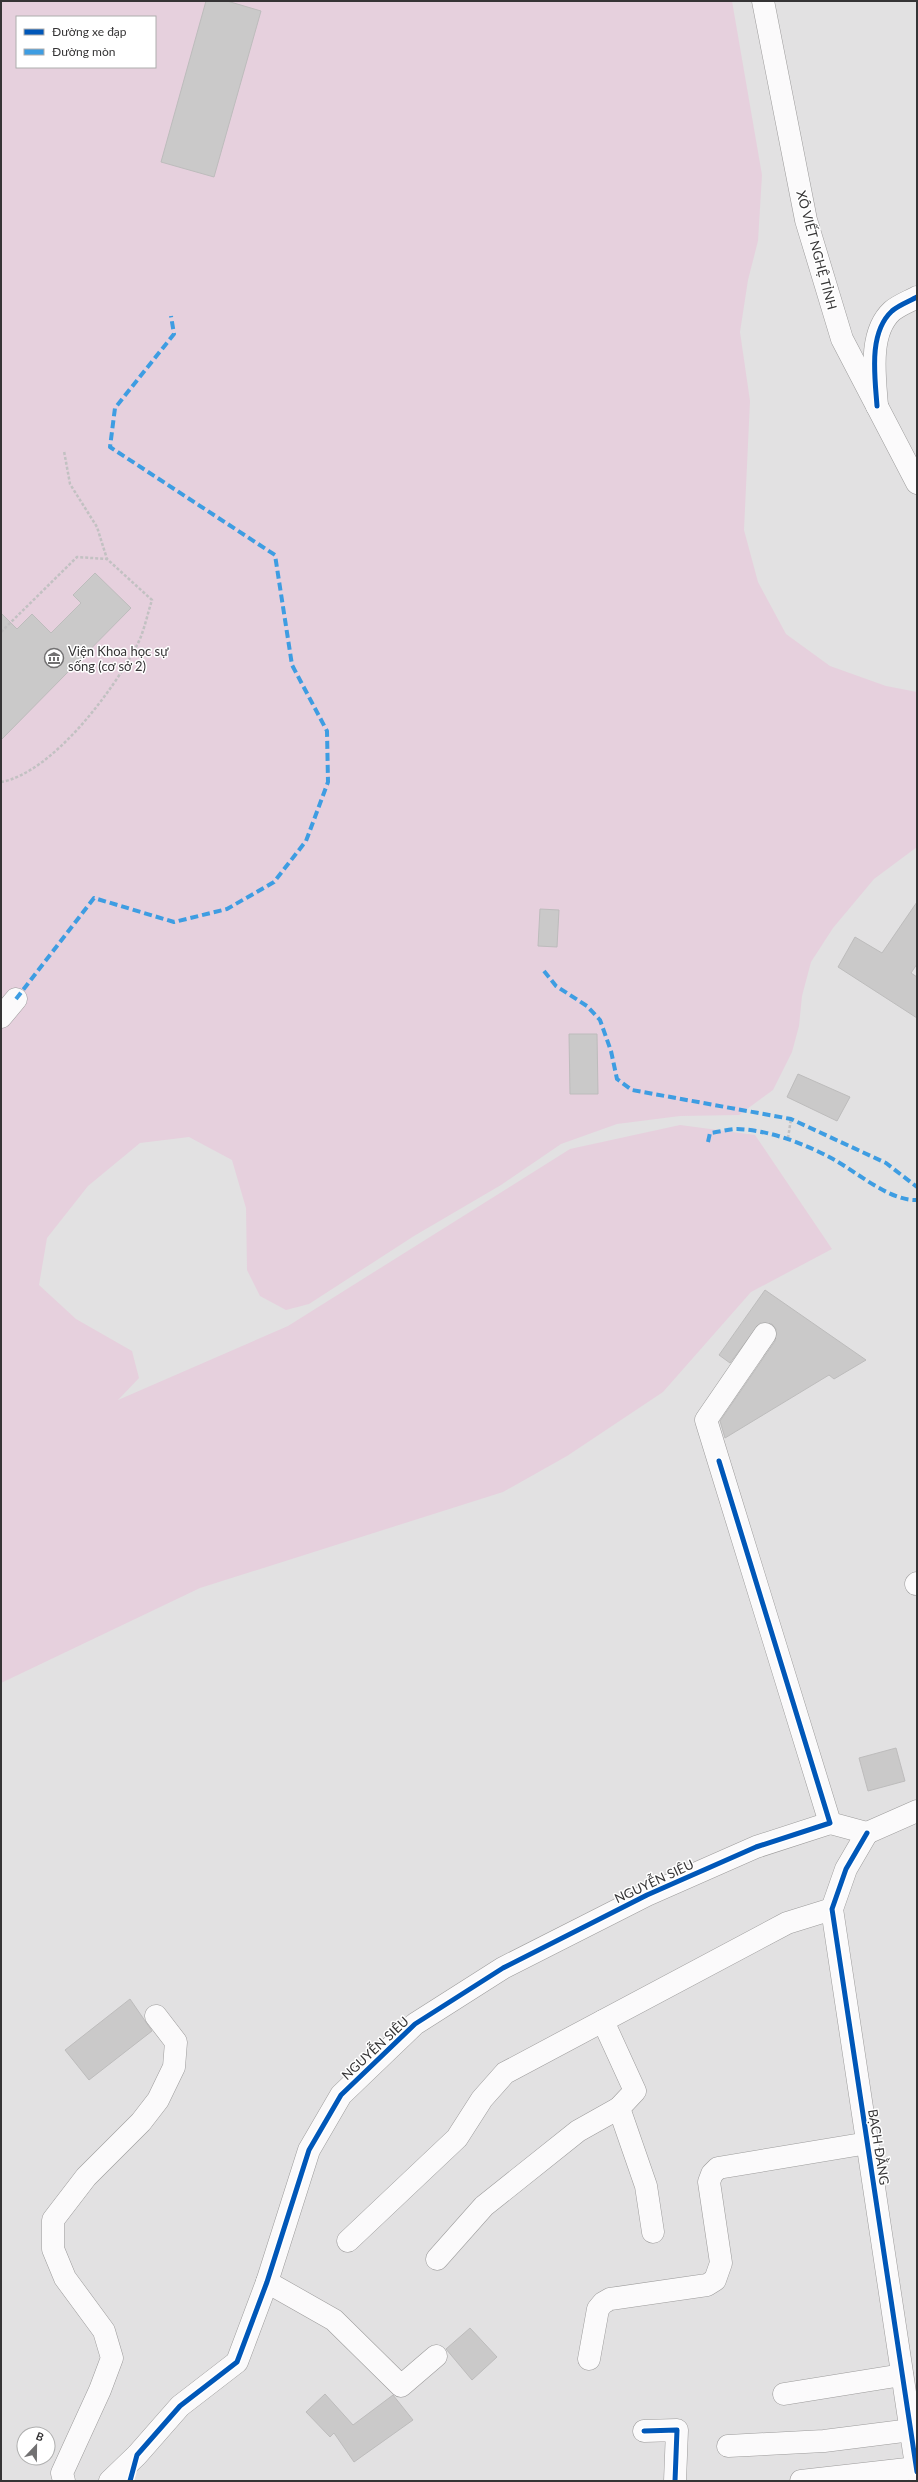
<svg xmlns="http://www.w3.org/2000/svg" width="918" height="2482" font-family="Lato,sans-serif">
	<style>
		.green { fill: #e6d0dd; fill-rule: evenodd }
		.building { fill: #cac9c9; stroke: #bdbcbc }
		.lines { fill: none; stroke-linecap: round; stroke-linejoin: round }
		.minor-casing { stroke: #9c9b9b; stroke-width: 23 }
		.major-casing { stroke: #9c9b9b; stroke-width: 23 }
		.path { stroke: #c2c1c2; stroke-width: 2.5; stroke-dasharray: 3 2; stroke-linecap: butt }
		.minor { stroke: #fbfafb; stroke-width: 22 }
		.major { stroke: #fbfafb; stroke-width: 22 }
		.quiet { stroke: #3e9de2; stroke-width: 4; stroke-dasharray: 8 4; stroke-linecap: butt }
		.cycleway-casing { stroke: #fff; stroke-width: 8 }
		.cycleway { stroke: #0057b8; stroke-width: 5 }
		.labels { text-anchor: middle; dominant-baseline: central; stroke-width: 3; stroke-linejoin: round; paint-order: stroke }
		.street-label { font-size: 13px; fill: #353435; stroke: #fff }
		.poi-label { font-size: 13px; fill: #353435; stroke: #fff; text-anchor: start }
	</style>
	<rect width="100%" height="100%" fill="#e2e1e2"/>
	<path class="green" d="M1,1H732L762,175L758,241L748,280L740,332L750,401L744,530L758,582L786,634L830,666L886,686L917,692V847L874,879L833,928L811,962L802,996L799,1026L792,1052L773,1090L739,1115L680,1116L617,1124L561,1144L501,1185L414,1236L309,1304L286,1310L260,1296L247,1270L246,1208L232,1160L189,1137L140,1143L88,1186L47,1238L39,1285L76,1319L132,1351L139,1378L118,1400L288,1326L570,1149L680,1125L755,1135L832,1249L751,1292L663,1392L567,1456L503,1492L200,1588L1,1683ZM17,17H155V67H17Z"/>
	<g class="building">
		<path d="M206,1H227L261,11L214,177L161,162Z"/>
		<path d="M95,573L131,608L1,740V613L17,629L32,614L51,633L81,603L73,595Z"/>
		<path d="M917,902V964L911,973L917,977V1018L838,967L855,937L882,953Z"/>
		<path d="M540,909L559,910L557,947L538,946Z"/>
		<path d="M569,1034H597L598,1094H570Z"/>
		<path d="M798,1074L850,1097L837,1121L787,1097Z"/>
		<path d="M765,1290L866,1360L834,1379L829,1375L725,1438L720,1421L775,1341L776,1329L772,1324L760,1323L730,1363L719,1355Z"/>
		<path d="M896,1748L905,1781L868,1791L859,1758Z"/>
		<path d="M130,1999L152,2031L89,2080L65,2050Z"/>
		<path d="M470,2328L497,2357L472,2380L446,2349Z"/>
		<path d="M325,2394L353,2425L393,2395L413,2420L354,2462L334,2433L330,2437L306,2412Z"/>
	</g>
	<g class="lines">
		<g class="minor-casing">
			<g id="minor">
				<path d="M877,406C875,377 868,333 892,311C899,305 910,301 917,297"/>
				<path d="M1,1017L16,999"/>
				<path d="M765,1334L706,1420L830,1823"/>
				<path d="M916,1584L917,1583"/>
				<path d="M830,1823L867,1833"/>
				<path d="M867,1833L846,1869L832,1909L917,2472"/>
				<path d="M867,1833L917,1811"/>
				<path d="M603,2021L635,2091L619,2108L646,2186L653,2232"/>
				<path d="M348,2241L457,2138L482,2099L505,2073L787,1923L832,1909"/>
				<path d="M437,2259L484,2206L578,2131L619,2108"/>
				<path d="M267,2282L334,2320L401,2386L436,2356"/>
				<path d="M589,2359L598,2309L603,2303L610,2299L707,2285L715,2280L721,2263L709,2182L712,2174L718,2168L868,2143"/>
				<path d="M784,2394L902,2375"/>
				<path d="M644,2431L677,2430L675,2481"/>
				<path d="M728,2446L824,2441L911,2430"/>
				<path d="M64,2481L62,2473L100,2390L112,2358L104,2331L65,2278L53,2249V2220L86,2177L141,2122L158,2100L174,2067L176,2042L156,2016"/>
				<path d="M110,2481L137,2455L180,2406L237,2362L267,2282L309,2150L341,2095L415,2024L503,1968L647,1895L756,1847L830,1823"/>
				<path d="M801,2481L916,2468"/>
			</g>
		</g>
		<g class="major-casing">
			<path id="major" d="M763,1L806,220L842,339L917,483"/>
		</g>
		<g class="path">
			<path d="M1,632L77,557L107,559"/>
			<path d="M1,782C52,773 113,691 136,647C144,633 147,615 152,600L107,559L97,527L70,484L64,451"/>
			<path d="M788,1138L791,1119"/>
		</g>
		<use href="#minor" class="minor"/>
		<use href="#major" class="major"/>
		<g class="quiet">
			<path d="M544,971L556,986L587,1006L600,1020L611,1051L617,1079L632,1090L791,1119L886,1163L917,1187"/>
			<path d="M16,999L94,898L174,922L227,909L274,882L306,841L328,782L327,731L292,665L275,555L110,447L115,408L174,334L171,316"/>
			<path d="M708,1142L710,1133C719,1132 729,1129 737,1129C770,1130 805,1144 833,1159C857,1172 889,1201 917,1200"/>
		</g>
		<g class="cycleway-casing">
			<g id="cycleway">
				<path d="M877,406C875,377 868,333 892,311C899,305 910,301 917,297"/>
				<path d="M867,1833L846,1869L832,1909L917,2472"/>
				<path d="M644,2431L677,2430L675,2481"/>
				<path d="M130,2481L137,2455L180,2406L237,2362L267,2282L309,2150L341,2095L415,2024L503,1968L647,1895L756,1847L830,1823L719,1461"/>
			</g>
		</g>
		<use href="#cycleway" class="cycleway"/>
	</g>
	<defs>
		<g id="museum-ring" transform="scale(1)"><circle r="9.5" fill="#fff" stroke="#727172" stroke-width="1.5"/><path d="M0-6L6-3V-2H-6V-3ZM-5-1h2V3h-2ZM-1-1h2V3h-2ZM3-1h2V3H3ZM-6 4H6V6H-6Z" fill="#727172"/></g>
	</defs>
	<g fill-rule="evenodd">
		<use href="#museum-ring" x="54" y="658"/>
	</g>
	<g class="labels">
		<g class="street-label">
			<text transform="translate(817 250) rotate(75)">XÔ VIẾT NGHỆ TỈNH</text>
			<text transform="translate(654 1881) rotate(-25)">NGUYỄN SIÊU</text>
			<text transform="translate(375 2048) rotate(-43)">NGUYỄN SIÊU</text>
			<text transform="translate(879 2147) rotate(81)">BẠCH ĐẰNG</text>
		</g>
		<g class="poi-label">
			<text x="68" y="651">Viện Khoa học sự<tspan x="68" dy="15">sống (cơ sở 2)</tspan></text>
		</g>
	</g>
	<rect width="918" height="2482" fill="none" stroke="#353435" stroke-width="4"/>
	<rect x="16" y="16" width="140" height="52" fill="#ffffff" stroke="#aeaeae"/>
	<rect x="24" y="29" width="20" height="6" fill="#0057b8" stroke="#aeaeae"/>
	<text x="52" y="36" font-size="12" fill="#353435">Đường xe đạp</text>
	<rect x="24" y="49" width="20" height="6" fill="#3e9de2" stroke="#aeaeae"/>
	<text x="52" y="56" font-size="12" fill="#353435">Đường mòn</text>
	<g transform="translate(36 2446) rotate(22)"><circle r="19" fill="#ffffff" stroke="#aeaeae"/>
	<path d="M0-3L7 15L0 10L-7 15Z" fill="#727172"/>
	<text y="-6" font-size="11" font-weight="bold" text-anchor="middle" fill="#353435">B</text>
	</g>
</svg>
